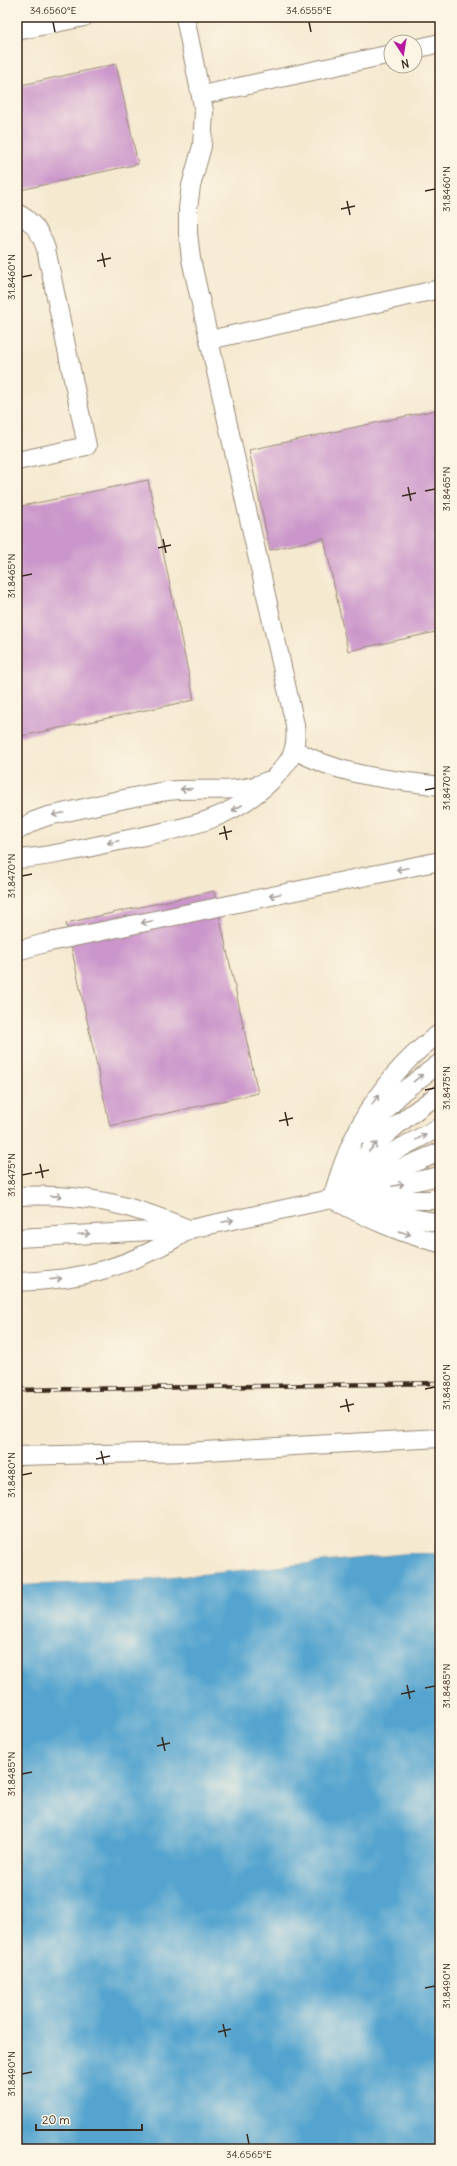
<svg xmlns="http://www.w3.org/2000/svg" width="457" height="2166" font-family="Delius,sans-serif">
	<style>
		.water { fill: #55a4cf; stroke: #486776 }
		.pier { fill: #f5e9d0 }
		.building { fill: #cb96cb }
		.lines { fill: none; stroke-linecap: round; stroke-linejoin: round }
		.lane-casing { stroke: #988a77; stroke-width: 20 }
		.lane { stroke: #fff; stroke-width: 18 }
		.rail-casing { stroke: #3b2a1e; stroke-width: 4.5 }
		.rail { stroke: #fcf5e5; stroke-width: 3; stroke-dasharray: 9; stroke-linecap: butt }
		.oneway { stroke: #a79f9a }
		.ticks { fill: none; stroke: #3b2a1e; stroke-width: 1.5 }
		.neatline { fill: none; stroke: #3b2a1e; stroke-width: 1.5 }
		.ticks-label { font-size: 10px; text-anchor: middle; fill: #3b2a1e }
	</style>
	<rect width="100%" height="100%" fill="#fcf5e5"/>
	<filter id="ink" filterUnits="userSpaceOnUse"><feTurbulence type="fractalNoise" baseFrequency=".025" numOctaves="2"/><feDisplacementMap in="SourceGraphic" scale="8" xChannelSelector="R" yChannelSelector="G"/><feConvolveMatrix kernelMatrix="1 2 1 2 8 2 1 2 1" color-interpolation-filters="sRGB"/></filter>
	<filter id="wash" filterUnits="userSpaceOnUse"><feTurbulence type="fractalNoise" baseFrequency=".012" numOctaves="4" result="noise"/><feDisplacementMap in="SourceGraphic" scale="16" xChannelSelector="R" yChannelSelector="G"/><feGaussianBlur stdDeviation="0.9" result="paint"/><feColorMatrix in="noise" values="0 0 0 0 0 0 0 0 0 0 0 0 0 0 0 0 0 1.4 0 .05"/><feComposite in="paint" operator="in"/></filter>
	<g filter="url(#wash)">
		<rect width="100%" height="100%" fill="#f5e9d0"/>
		<path class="water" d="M407,1553H440V2149H17V1585L143,1580Z"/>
		<path class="pier" d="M407,1551H440V1553H407L143,1580L17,1585V1583L143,1578Z"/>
		<g id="blocks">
			<g class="building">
				<path d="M116,64L138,164L20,190L17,177V86Z"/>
				<path d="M440,409V631L348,651L324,538L270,550L249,450Z"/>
				<path d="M148,480L194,700L17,737V507Z"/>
				<path d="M214,891L258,1093L110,1126L66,923Z"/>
			</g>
		</g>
	</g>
	<g filter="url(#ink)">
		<use href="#blocks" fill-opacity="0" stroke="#988a77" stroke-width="1"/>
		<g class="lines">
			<g class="lane-casing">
				<g id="lane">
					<path d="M17,31L84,17"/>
					<path d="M415,49L440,43"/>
					<path d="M202,95L391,54"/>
					<path d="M17,213C33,221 41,233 46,249L87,446L17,461"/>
					<path d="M209,340L440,289"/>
					<path d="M295,750C341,776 388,779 440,786"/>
					<path d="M17,831L34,821L48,816C87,808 127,797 167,791C197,787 241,795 267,781"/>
					<path d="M17,859C51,857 85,848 119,841C177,829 227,824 271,781C290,762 298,752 295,725L191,259L188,233V208L191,186L202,146L204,111L185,17"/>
					<path d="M17,951L45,943L440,861"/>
					<path d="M365,1135L402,1092L440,1063"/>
					<path d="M363,1184L440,1152"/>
					<path d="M341,1185C368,1147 401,1119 440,1094"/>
					<path d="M349,1185L395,1151L440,1127"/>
					<path d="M17,1196C81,1193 127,1203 186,1228"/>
					<path d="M332,1199C350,1132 382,1075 440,1033"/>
					<path d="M332,1199C367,1218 401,1234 440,1243"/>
					<path d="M361,1200H440"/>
					<path d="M369,1210L440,1223"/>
					<path d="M17,1238L190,1229L440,1176"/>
					<path d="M17,1282C85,1280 132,1266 189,1230"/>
					<path d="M17,1456L186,1452L440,1438"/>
				</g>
			</g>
			<use href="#lane" class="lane"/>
			<g class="rail-casing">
				<path id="rail" d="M17,1390L440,1383"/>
			</g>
			<use href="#rail" class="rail"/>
		</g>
		<defs><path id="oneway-shaft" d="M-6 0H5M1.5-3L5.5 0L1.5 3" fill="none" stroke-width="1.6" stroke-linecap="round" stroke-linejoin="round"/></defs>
		<g class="oneway">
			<use href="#oneway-shaft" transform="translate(186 789) rotate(176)"/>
			<use href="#oneway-shaft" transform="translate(237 808) rotate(150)"/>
			<use href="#oneway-shaft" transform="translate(58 814) rotate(168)"/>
			<use href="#oneway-shaft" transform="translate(113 842) rotate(168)"/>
			<use href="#oneway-shaft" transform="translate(402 869) rotate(168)"/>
			<use href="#oneway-shaft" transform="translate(275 895) rotate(168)"/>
			<use href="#oneway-shaft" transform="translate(147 922) rotate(168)"/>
			<use href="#oneway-shaft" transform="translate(418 1078) rotate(-39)"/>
			<use href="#oneway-shaft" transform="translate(375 1100) rotate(-55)"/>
			<use href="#oneway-shaft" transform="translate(421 1137) rotate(-29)"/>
			<use href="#oneway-shaft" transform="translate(373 1147) rotate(-47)"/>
			<use href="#oneway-shaft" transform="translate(398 1185) rotate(-12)"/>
			<use href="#oneway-shaft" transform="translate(56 1196) rotate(1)"/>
			<use href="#oneway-shaft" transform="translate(228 1221) rotate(-12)"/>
			<use href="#oneway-shaft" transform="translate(405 1233) rotate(18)"/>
			<use href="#oneway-shaft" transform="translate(84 1234) rotate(-3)"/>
			<use href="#oneway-shaft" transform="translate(56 1279) rotate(-6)"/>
		</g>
	</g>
	<path class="ticks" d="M53,22L55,32M309,22L311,32M425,191L435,189M347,201L350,215M341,209L355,206M102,253L105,267M97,261L111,258M22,277L32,275M408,487L411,501M425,491L435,489M402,496L416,493M163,539L166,553M158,548L171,545M22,576L32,574M425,790L435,788M224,826L227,840M219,834L232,831M22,876L32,874M425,1090L435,1088M285,1112L288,1126M279,1121L293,1118M40,1164L43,1178M35,1173L49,1170M22,1175L32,1173M425,1389L435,1387M346,1399L349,1412M340,1407L354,1404M101,1451L104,1464M96,1459L110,1456M22,1475L32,1473M407,1685L410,1699M425,1688L435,1686M401,1694L415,1691M162,1737L165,1751M157,1746L170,1743M22,1774L32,1772M425,1988L435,1986M223,2024L226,2037M218,2032L231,2029M22,2074L32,2072M247,2134L249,2144"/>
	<rect width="457" height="2166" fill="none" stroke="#fcf5e5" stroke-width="44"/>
	<g transform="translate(403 54) rotate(168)"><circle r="19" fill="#fcf5e5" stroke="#afa495"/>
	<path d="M0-3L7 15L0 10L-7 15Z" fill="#b5179e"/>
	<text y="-6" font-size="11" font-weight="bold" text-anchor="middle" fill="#3b2a1e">N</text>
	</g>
	<path d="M36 2124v6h106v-6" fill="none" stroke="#3b2a1e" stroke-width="2"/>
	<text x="42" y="2124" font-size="12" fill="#3b2a1e" stroke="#fcf5e5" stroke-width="3" paint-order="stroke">20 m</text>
	<rect x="22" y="22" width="413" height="2122" class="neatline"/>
	<g class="ticks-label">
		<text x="53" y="14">34.6560°E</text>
		<text x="309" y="14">34.6555°E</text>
		<text transform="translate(446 189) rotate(-90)" y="4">31.8460°N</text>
		<text transform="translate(11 277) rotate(-90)" y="4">31.8460°N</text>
		<text transform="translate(446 489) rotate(-90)" y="4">31.8465°N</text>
		<text transform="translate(11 576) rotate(-90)" y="4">31.8465°N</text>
		<text transform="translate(446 788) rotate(-90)" y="4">31.8470°N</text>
		<text transform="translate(11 876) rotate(-90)" y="4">31.8470°N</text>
		<text transform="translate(446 1088) rotate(-90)" y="4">31.8475°N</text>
		<text transform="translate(11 1175) rotate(-90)" y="4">31.8475°N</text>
		<text transform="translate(446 1387) rotate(-90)" y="4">31.8480°N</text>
		<text transform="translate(11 1475) rotate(-90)" y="4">31.8480°N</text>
		<text transform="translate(446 1686) rotate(-90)" y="4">31.8485°N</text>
		<text transform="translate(11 1774) rotate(-90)" y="4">31.8485°N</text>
		<text transform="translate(446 1986) rotate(-90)" y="4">31.8490°N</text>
		<text transform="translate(11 2074) rotate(-90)" y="4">31.8490°N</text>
		<text x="249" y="2158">34.6565°E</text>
	</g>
</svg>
